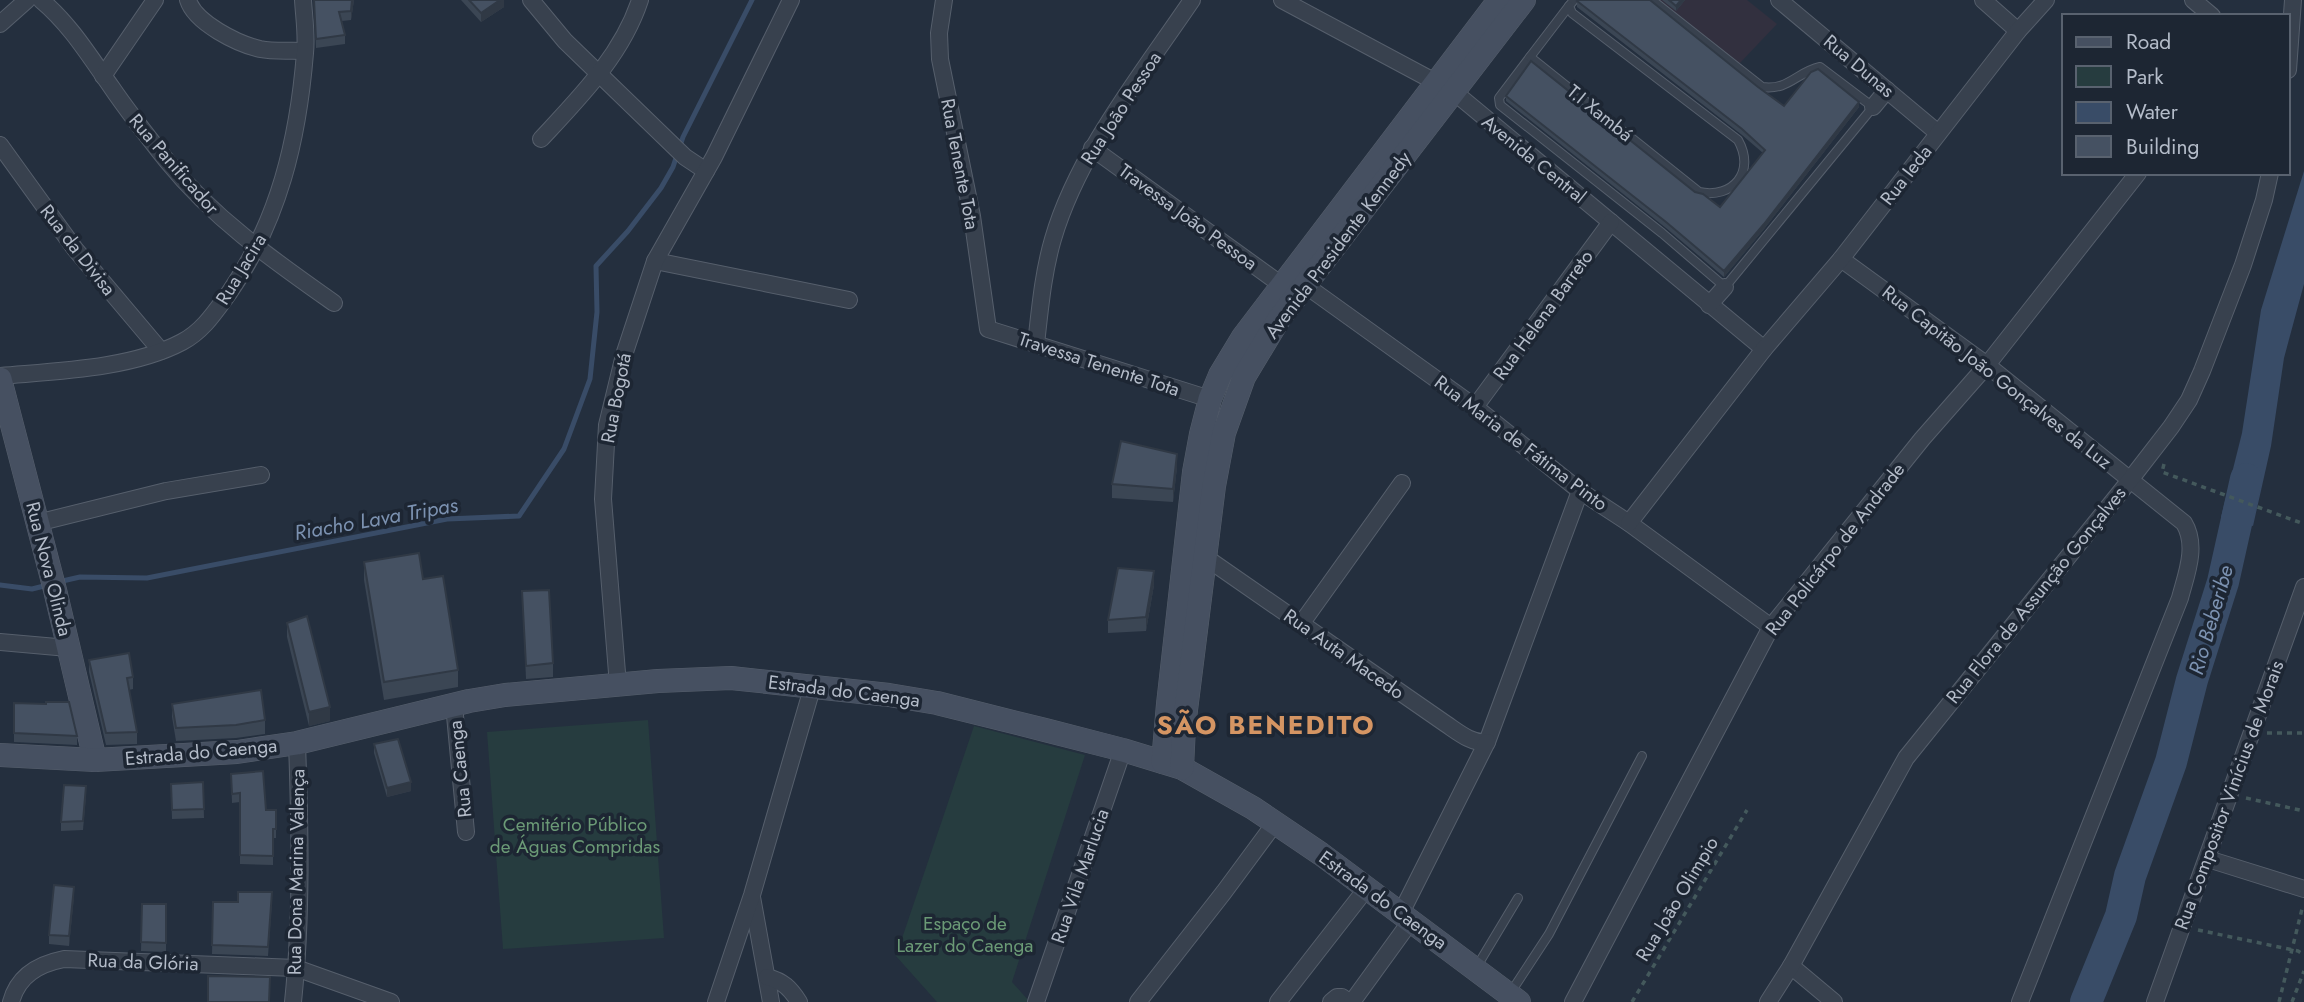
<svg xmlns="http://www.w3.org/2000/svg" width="2304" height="1002" font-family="Jost,sans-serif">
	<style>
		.medical { fill: #32303f }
		.green { fill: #263c3f }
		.water { fill: #394c67 }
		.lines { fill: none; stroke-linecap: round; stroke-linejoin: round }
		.stream { stroke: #394c67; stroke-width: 5 }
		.river { stroke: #394c67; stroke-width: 32 }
		.lane-casing { stroke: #565f6c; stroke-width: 10 }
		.street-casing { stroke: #565f6c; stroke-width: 18 }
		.secondary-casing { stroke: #565f6c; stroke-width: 24 }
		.path { stroke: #44595c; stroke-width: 3.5; stroke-dasharray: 5 5; stroke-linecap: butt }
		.lane { stroke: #38414e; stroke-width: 8 }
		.street { stroke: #38414e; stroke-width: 16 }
		.secondary { stroke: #465061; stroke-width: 23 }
		.wall { fill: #3b4654 }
		.shaded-wall { fill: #303945 }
		.building { fill: #455162; stroke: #303945; stroke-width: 2 }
		.labels { text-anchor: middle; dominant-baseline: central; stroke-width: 7; stroke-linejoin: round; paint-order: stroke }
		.street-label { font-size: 19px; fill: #b4bcc9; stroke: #1d2633 }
		.park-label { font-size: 19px; fill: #6b9a76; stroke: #1d2633 }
		.water-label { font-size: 21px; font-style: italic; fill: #7c92b1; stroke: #1d2633 }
		.district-label { font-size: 26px; font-weight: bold; letter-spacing: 2px; fill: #d59563; stroke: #1d2633 }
	</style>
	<rect width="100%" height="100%" fill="#242f3e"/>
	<path class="medical" d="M1657,0H1747L1777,24L1739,64Z"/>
	<g class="green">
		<path d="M648,720L664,938L503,949L487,732Z"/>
		<path d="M974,726L1085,755L1012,982L1030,1002H937L896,956Z"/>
	</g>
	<path class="water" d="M2304,171V284L2284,358L2271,446L2253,526L2221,517L2242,433L2261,310Z"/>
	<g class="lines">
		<g class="stream">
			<path d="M58,582L80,577L147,578L447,519L519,516L564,449L590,379L597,312L596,266L628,231L661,188L673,167L683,137L752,0"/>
			<path d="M0,585L32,589L48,585"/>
		</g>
		<path class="river" d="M2086,1002L2121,916L2130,876L2171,762L2192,680L2223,582L2246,479"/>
		<g class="lane-casing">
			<g id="lane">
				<path d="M1574,0L1569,6L1572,13L1738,140C1756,172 1733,199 1699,192L1530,57L1499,98L1500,105L1662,233L1725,287L1873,107L1820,67C1797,72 1788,91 1762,87L1652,0"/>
				<path d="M1530,57L1569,6"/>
				<path d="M1476,968L1518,898"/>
				<path d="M1511,992L1549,934L1642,756"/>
			</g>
		</g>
		<g class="street-casing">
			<g id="street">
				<path d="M41,0C70,24 90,57 112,88C129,113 148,137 167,161C214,219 273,260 334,303"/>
				<path d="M188,0C195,23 238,44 260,49C275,52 291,50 305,51"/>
				<path d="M531,0L565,41L685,157L706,171"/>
				<path d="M944,0L939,33L940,59L972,216L988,329L1210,399"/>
				<path d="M1282,0L1454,92L1764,349"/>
				<path d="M1779,0L1938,133"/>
				<path d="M1983,0L2018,31"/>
				<path d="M2193,0L2212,16"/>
				<path d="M0,24L27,0"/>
				<path d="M2288,70L2293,0"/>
				<path d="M103,76L155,0"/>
				<path d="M1873,107L1887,90"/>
				<path d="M541,139C580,97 622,55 640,0"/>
				<path d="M0,145L75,249L161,351"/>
				<path d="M1092,148L1283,286"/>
				<path d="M1841,259L1987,365L2184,523C2198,546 2186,575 2180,598L2020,1002"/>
				<path d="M655,261L849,300"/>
				<path d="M1305,285L1475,407L1580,491L1629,523L1771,627"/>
				<path d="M1709,305L1725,287"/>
				<path d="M1036,344C1040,309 1043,273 1053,239C1078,153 1142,74 1192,0"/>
				<path d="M0,376C56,371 131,369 182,342C203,331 215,312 229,293C279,220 298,140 305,53C307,36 304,17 303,0"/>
				<path d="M1475,407L1611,222"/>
				<path d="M37,523L166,491L261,475"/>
				<path d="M1629,523L1764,349L1841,259L2018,31L2046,0"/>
				<path d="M1205,557L1446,724C1458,732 1472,744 1487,742L1580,491"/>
				<path d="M1301,624L1402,483"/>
				<path d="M0,642L68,648"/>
				<path d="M618,685L603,499L607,425L624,355L655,261L714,157L791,0"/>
				<path d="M454,705L466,832"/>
				<path d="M2208,859L2304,889"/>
				<path d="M752,897L771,1002"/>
				<path d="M1400,915L1487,742"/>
				<path d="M1791,966L1834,1002"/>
				<path d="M767,977C783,981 790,988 799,1002"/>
				<path d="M11,1002C18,975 39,964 64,959L296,968L391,1002"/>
				<path d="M293,1002C302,916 300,829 297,743"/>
				<path d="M716,1002L752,895L813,685"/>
				<path d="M1036,1002L1123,750"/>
				<path d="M1138,1002L1224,892L1275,823"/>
				<path d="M1278,1002L1366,889"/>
				<path d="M1331,1002L1337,997H1342L1349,1002"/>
				<path d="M1352,1002L1410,922"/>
				<path d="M1573,1002L1771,627L1922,439L1987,365L2138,173"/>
				<path d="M1768,1002L1791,966L1906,758L2130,480L2171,427L2189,400L2202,371L2243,265L2264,200L2270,173"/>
				<path d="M2155,1002L2304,587"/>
			</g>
		</g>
		<g class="secondary-casing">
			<g id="secondary">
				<path d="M0,379L55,590L95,760"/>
				<path d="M0,755L95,760L237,752L297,743L469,701L505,695L658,681L731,678L889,695L937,703L1045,730L1123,750L1182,768L1253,808L1321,854L1519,1002"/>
				<path d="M1163,762L1168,704L1194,472L1201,434L1210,399L1220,375L1243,337L1499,0"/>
				<path d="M1182,768L1184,726L1214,486L1224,433L1244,377L1279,319L1524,0"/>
			</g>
		</g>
		<g class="path">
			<path d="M2164,464L2162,472L2304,524"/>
			<path d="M2267,733H2304"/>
			<path d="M2246,798L2304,811"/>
			<path d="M2198,930L2298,951L2304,955"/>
			<path d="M1632,1002L1747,810"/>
			<path d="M2279,1002L2303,905"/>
			<path d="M2292,1002L2304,971"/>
		</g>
		<use href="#lane" class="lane"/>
		<use href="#street" class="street"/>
		<use href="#secondary" class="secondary"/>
	</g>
	<g class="wall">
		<path d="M314,0H354L351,20L342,21L345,35V44L316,48Z"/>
		<path d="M461,0H504V7L481,22Z"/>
		<path d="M1662,0H1685L1676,11Z"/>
		<path d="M1577,1L1758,87L1784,106L1859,107L1764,229L1724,277L1666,228L1506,101V96L1695,192L1720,207L1763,153L1742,135L1577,7Z"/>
		<path d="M1177,467L1173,502L1112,498V484Z"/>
		<path d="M364,562L423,579L458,670V687L384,700L364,580Z"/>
		<path d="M1154,585L1146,631L1108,633V620Z"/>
		<path d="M522,591L553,663V677L526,679Z"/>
		<path d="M287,623L330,721L309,726L287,637Z"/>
		<path d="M89,660L133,677V689L129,690L137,732V744L106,745L89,672Z"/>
		<path d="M14,703L46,704L77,736V745L14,742Z"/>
		<path d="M172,704L265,720V734L236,738L176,741L172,717Z"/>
		<path d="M374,744L411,791L387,797L374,753Z"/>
		<path d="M231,774L266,810H276V838H273V865L240,864V802L232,803Z"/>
		<path d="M203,782L204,818L172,819L171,784Z"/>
		<path d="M86,795L83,830L61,831V822Z"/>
		<path d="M74,896L69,946L49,944V935Z"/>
		<path d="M272,901L268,956L212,954L213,902Z"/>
		<path d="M142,904H166V952L141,951Z"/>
	</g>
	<g class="shaded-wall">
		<path d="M352,0H354L351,20V11Z"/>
		<path d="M500,0H504V7L481,22V13Z"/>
		<path d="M1681,0H1685L1676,11V6Z"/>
		<path d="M1859,102V107L1764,229L1724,277V271Z"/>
		<path d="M1177,454V467L1173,502V489Z"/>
		<path d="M1154,571V585L1146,631V617Z"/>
		<path d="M330,707V721L309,726V712Z"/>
		<path d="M411,782V791L387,797V788Z"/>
		<path d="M74,887V896L69,946V936Z"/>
	</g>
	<g class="building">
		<path d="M314,0H352L351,11L339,12L345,35L316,39Z"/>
		<path d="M469,0H500L481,13Z"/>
		<path d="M1578,0H1650L1758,87L1784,106L1811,72L1818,69L1859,102L1764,224L1724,271L1666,222L1506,96L1531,61L1695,192L1703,194L1720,207L1765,150L1742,129L1577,1Z"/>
		<path d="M1669,0H1681L1676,6Z"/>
		<path d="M1121,441L1177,454L1173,489L1112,484Z"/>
		<path d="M419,553L423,579L443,576L458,670L384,682L364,562Z"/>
		<path d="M1118,568L1154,571L1146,617L1108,620Z"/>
		<path d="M549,590L553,663L526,666L522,591Z"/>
		<path d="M307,616L330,707L309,712L287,623Z"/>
		<path d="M129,653L133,677L127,678L137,732L106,733L89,660Z"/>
		<path d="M261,690L265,720L236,725L176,728L172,704Z"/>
		<path d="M46,702H69L77,736L14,733V703L46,704Z"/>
		<path d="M398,739L411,782L387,788L374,744Z"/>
		<path d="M263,771L266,810H276V829H273V856L240,855V793L232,794L231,774Z"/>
		<path d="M203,782L204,809L172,810L171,784Z"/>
		<path d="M64,785L86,786L83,821L61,822Z"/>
		<path d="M54,885L74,887L69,936L49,935Z"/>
		<path d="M238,892H272L268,947L212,945L213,902H238Z"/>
		<path d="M142,904H166V943L141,942Z"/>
		<path d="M208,976L270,977L269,1002H208Z"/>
	</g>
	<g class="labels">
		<g class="street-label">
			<text transform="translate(1859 66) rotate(40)">Rua Dunas</text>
			<text transform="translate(1121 108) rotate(-57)">Rua João Pessoa</text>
			<text transform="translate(1600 113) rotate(39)">T.I Xambá</text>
			<text transform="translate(1534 159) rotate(39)">Avenida Central</text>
			<text transform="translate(174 164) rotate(49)">Rua Panificador</text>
			<text transform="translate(960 164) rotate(79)">Rua Tenente Tota</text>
			<text transform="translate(1906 175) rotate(-52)">Rua Ieda</text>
			<text transform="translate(1188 217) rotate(36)">Travessa João Pessoa</text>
			<text transform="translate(1338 245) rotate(-53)">Avenida Presidente Kennedy</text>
			<text transform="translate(78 250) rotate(52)">Rua da Divisa</text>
			<text transform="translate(241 269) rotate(-59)">Rua Jacira</text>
			<text transform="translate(1543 315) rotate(-54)">Rua Helena Barreto</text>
			<text transform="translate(1099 364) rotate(18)">Travessa Tenente Tota</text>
			<text transform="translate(1997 377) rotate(38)">Rua Capitão João Gonçalves da Luz</text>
			<text transform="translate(616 398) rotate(-79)">Rua Bogotá</text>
			<text transform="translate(1521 443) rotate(37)">Rua Maria de Fátima Pinto</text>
			<text transform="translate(1835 549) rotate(-52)">Rua Policárpo de Andrade</text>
			<text transform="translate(49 569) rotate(76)">Rua Nova Olinda</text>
			<text transform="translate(2036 595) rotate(-51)">Rua Flora de Assunção Gonçalves</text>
			<text transform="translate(1344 654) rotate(35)">Rua Auta Macedo</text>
			<text transform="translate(844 691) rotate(7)">Estrada do Caenga</text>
			<text transform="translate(201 752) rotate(-5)">Estrada do Caenga</text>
			<text transform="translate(460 769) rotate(-96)">Rua Caenga</text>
			<text transform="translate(2229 795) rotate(-70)">Rua Compositor Vinícius de Morais</text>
			<text transform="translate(296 872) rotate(-89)">Rua Dona Marina Valença</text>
			<text transform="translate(1080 876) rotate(-71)">Rua Vila Marlucia</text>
			<text transform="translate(1677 899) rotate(-59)">Rua João Olimpio</text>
			<text transform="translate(1383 900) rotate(36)">Estrada do Caenga</text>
			<text transform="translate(143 962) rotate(2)">Rua da Glória</text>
		</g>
		<g class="park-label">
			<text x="575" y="824">Cemitério Público<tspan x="575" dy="22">de Águas Compridas</tspan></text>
			<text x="965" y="923">Espaço de<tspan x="965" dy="22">Lazer do Caenga</tspan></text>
		</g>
		<g class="water-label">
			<text transform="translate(376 519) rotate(-10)">Riacho Lava Tripas</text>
			<text transform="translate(2211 620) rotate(-74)">Rio Beberibe</text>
		</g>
		<g class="district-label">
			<text x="1266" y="725">SÃO BENEDITO</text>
		</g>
	</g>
	<rect x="2062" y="14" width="228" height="161" fill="#1d2633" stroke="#59626f" stroke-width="2"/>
	<rect x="2076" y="37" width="35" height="10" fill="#465061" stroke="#59626f" stroke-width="2"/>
	<text x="2126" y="49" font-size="21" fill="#b4bcc9">Road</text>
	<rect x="2076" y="66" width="35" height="21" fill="#263c3f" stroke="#59626f" stroke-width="2"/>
	<text x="2126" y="84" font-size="21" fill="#b4bcc9">Park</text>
	<rect x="2076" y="102" width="35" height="21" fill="#394c67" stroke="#59626f" stroke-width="2"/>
	<text x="2126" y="119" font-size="21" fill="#b4bcc9">Water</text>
	<rect x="2076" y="136" width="35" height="21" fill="#455162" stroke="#59626f" stroke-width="2"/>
	<text x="2126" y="154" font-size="21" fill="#b4bcc9">Building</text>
</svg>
